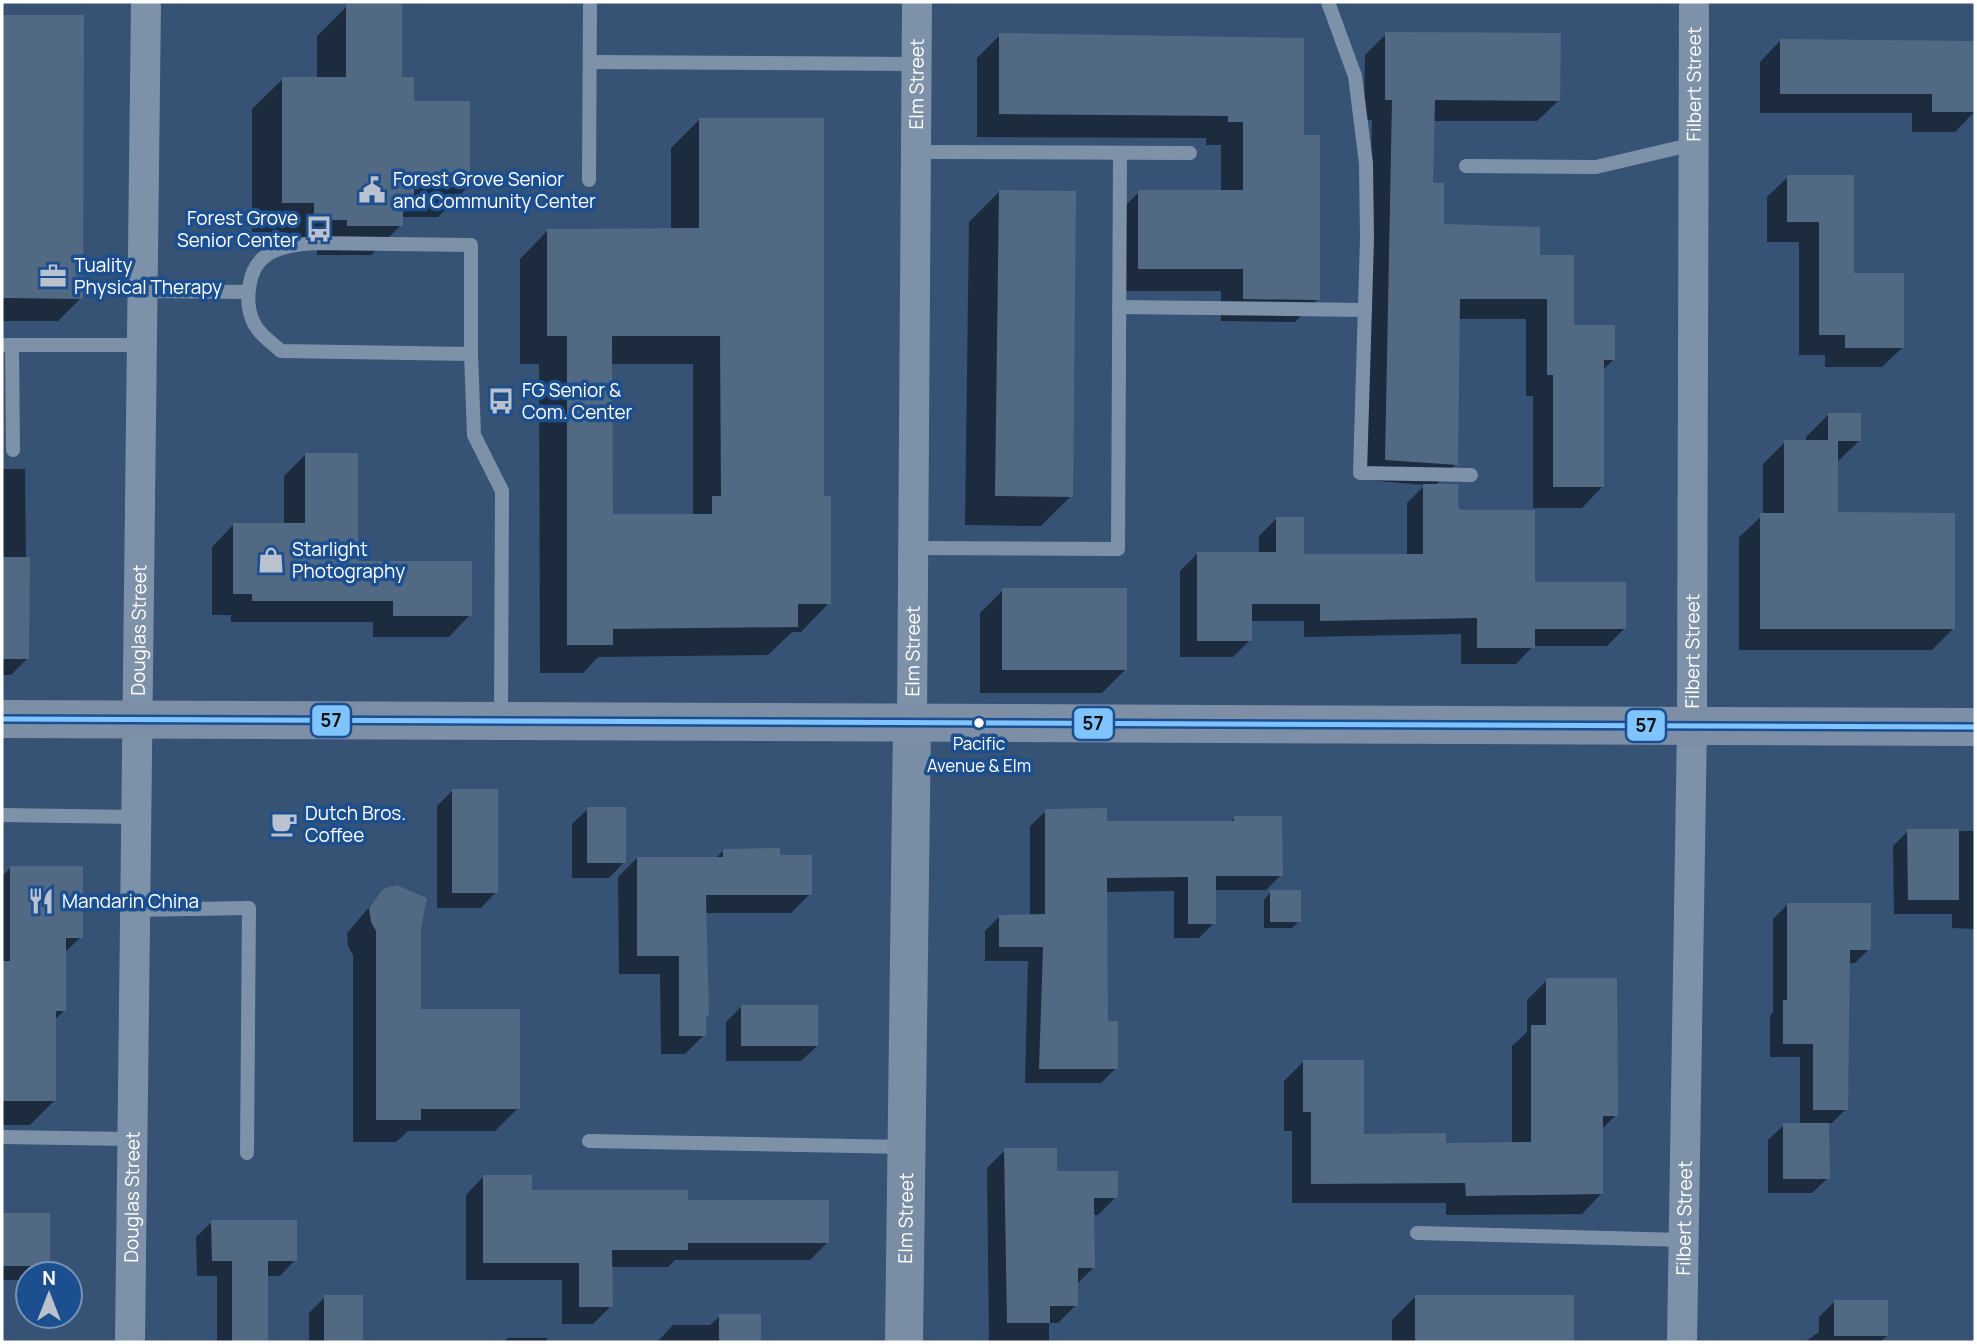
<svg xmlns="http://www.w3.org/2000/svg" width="1977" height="1344" font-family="Manrope,sans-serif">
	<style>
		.shadow { fill: #0007; fill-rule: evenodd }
		.building { fill: #526984; fill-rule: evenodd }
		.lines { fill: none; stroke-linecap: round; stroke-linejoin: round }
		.lane { stroke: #7d92a8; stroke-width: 14 }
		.street { stroke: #7d92a8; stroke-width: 30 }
		.secondary { stroke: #798da4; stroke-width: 38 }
		.primary { stroke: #7d8ea7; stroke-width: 38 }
		.bus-1-casing { stroke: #1b4f8f; stroke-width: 10 }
		.bus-1 { stroke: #80c4ff; stroke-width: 5 }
		.bus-dot { fill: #fff; stroke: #1b4f8f; stroke-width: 2.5 }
		.labels { text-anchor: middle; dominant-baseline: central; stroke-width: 7; stroke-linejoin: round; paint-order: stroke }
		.bus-label { font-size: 17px; fill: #fff; stroke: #1b4f8f }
		.street-label { font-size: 19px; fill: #fff; stroke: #1b4f8f }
		.poi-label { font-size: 19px; fill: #fff; stroke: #1b4f8f; text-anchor: start }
		.line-badge { stroke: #1b4f8f; stroke-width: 2.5 }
		.pale-badge-label { font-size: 19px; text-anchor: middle; font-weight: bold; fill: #111 }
	</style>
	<rect width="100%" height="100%" fill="#365274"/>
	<g class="shadow">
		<path d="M347,6L401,79L412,103L468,187L438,217H401V225L371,255H317V249H285V232H252V109L283,79H317V36Z"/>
		<path d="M2,17H82L81,298L58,321H2Z"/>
		<path d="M1386,34L1559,100L1537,121H1433L1431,184L1442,225L1539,257L1573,327L1613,360L1603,370V486L1582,508H1533V396H1526V319H1458L1456,464L1435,486L1533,583L1624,629L1607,646H1533L1516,664H1461V634L1304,637V621H1250V640L1233,657H1180V571L1197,554H1259V536L1276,519L1303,555H1407V503L1425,485L1365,480L1372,120H1364L1365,55Z"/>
		<path d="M1000,35L1302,137L1318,299L1295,322L1221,321V291H1116V215L1139,192H1221V145H1206V138L977,137V58Z"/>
		<path d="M1780,41L1975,42V111L1955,132H1912V113H1760V62Z"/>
		<path d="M699,120L822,497L829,603L801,632H792L768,655L598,657L583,673H540L539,364H520V259L548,230H671V148ZM611,364H693V516H611Z"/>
		<path d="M1788,177H1853V275L1903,347L1882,367H1825V355H1799V242H1767V197Z"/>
		<path d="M999,192L1071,496L1041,526L965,525L969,222Z"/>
		<path d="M1828,415L1859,441L1837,462L1836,514L1954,628L1932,650H1739V537L1763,515V464L1785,442H1806V437Z"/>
		<path d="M305,455L357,563L470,615L449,637H373V622H231V615H212V547L233,525H284V476Z"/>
		<path d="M2,469H25L27,659L11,675H2Z"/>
		<path d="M1003,590L1125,670L1102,693H980V613Z"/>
		<path d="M452,791L496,892L481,908H437V806Z"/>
		<path d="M588,809L624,862L609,878H572V824Z"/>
		<path d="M1046,811L1106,823H1229L1235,818L1281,875L1266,890H1214V923L1199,938H1174V891L1106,892L1107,1023L1116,1068L1101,1083H1025L1028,961H985V931L1000,916H1030V826Z"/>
		<path d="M1908,831H1975V929L1952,928V914H1894L1893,846Z"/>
		<path d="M724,850L778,857L810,894L791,913H705L707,1015L704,1018V1035L685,1054H661L660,974H619L618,877L637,858H716Z"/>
		<path d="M11,867L81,937L64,953V1011L54,1020V1101L30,1125H2V877Z"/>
		<path d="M397,887L425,899L419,928V1011L518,1108L495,1131H408L396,1142H353V955L348,946L347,933L384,890Z"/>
		<path d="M1271,892L1299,921L1292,928H1264V900Z"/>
		<path d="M1787,905L1869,949L1855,963H1848L1846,1109L1832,1123H1827L1828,1178L1812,1193H1768V1140L1784,1125H1800V1057H1770V1016L1773,1012V919Z"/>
		<path d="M1547,980L1616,1115L1601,1130V1194L1582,1214L1446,1215V1203H1292V1131H1284V1081L1304,1061L1362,1135L1445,1144H1512V1046L1527,1032V1000Z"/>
		<path d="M741,1007L817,1046L801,1061H726V1022Z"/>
		<path d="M1005,1150L1116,1197L1098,1215H1093L1094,1267L1076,1285V1305L1058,1323H1049V1342H989L987,1168Z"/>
		<path d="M483,1177L530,1192L828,1242L810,1260H675L668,1267H611V1306L593,1324H562V1280H466V1195Z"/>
		<path d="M4,1215L48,1265L39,1274H28V1280H2Z"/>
		<path d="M212,1222L295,1260L280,1276H266V1342H217V1276H197L196,1237Z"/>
		<path d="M1572,1296V1342H1392V1320L1415,1297Z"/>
		<path d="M325,1297L361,1341L360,1342H309V1313Z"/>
		<path d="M1835,1301L1887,1336L1880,1342H1805L1819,1332V1317Z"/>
		<path d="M720,1316H759V1342H657L673,1325H710Z"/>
		<path d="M508,1338H547V1342H504Z"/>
	</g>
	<g class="building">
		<path d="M346,4H402V77H414V101H470V187H414V203H403V226H347V220H314V203H282V77H346Z"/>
		<path d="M2,15H84L83,299L2,298Z"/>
		<path d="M1385,32L1561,33L1560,101L1435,100L1433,183H1444V224L1540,227V255H1574V325H1615V360H1604V487H1553V375H1547V299H1460L1458,465L1385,460L1392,100H1385Z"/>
		<path d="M999,33L1304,38V135H1320V300L1243,299V269H1138V190H1243V122H1228V116L999,114Z"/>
		<path d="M1780,39L1975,41V112H1932V94H1780Z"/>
		<path d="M699,118H824V496H831V604H798V627L613,629V645H567V336H547V229L699,228ZM612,336H720L721,496H712V514H613Z"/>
		<path d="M1787,175H1854V273H1904V348H1845V335H1819V222H1787Z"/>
		<path d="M999,190L1076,191L1073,497L995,496Z"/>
		<path d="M1828,413H1861V441H1838V512L1955,513V629H1760V513H1784V440H1828Z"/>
		<path d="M305,453H358V561H472V616H393V601H252V594H233V523H305Z"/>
		<path d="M1423,484H1458V508L1462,510H1535V582H1626V629H1535V648H1477V618L1320,621V604H1252V641H1197V552H1276V517H1304V554H1423Z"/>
		<path d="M2,557H30L29,659H2Z"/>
		<rect x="1002" y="588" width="125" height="82"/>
		<rect x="452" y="789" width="46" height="104"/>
		<rect x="587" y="807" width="39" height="56"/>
		<path d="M1107,808V821H1234V816H1282L1283,876H1216V924H1188V877L1107,878L1108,1021H1118V1069H1039L1043,947H999V915L1045,914V809Z"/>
		<path d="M1907,829H1959V900H1908Z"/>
		<path d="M780,848V855H812V895H706L709,1015L706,1016V1036H679V956H637V857H723V849Z"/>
		<path d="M10,866H83V938H66V1011H56V1101H2V961H10Z"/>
		<path d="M397,885L427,898L421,928V1009H520V1109H421V1120H376V931L371,922L369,908L383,889Z"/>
		<rect x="1270" y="890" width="31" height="32"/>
		<path d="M1787,903H1871V950H1850L1848,1110H1813V1044H1783V1000H1787Z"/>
		<path d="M1546,978H1617L1618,1116H1603V1194L1466,1196L1465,1183L1311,1184V1112H1303V1060H1364V1134L1446,1133V1143L1531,1142V1025H1546Z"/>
		<rect x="741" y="1005" width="77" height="41"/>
		<path d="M1783,1123H1829L1830,1179H1783Z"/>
		<path d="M1004,1148H1057V1171H1118V1198H1094L1095,1268H1078V1306H1050V1323H1007Z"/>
		<path d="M483,1175H532V1190H688V1200H829V1243H688V1250H612L613,1307H579V1263H483Z"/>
		<rect x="3" y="1213" width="47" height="53"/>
		<path d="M211,1220H297V1261H268V1342H232V1261H212Z"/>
		<rect x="324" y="1295" width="39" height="47"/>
		<rect x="1415" y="1295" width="159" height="47"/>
		<rect x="1834" y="1300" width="54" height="36"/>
		<rect x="719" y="1314" width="42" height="28"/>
	</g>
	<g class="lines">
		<g class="lane">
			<path d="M1328,2L1355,76L1366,163L1367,239L1360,473L1471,475"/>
			<path d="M590,62L917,64"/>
			<path d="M916,152L1190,153"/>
			<path d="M1466,166L1596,167L1694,144"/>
			<path d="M589,180L590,2"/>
			<path d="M314,243L471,245V354L281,351C271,342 257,333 252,319C245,301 248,271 263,258C276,246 297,245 314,243Z"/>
			<path d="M141,291L248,292"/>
			<path d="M1119,307L1365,310"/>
			<path d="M2,345H140"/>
			<path d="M12,345L13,450"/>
			<path d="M471,354L474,435L502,491L501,719"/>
			<path d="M913,548L1118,549L1120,153"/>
			<path d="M2,815L134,817"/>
			<path d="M133,910L249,908L247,1153"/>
			<path d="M2,1137L131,1139"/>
			<path d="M589,1141L906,1147"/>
			<path d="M1417,1233L1683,1240"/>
		</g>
		<g class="street">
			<path id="s1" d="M912,723L917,2"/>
			<path id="s2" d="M130,1342L146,2"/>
			<path id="s3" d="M1682,1342L1692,726L1694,2"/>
		</g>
		<path class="secondary" id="s4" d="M904,1342L912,723"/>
		<path class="primary" d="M2,719L1975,727"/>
		<g class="bus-1-casing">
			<path id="bus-1" d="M2,719L1975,727"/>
		</g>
		<use href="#bus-1" class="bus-1"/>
	</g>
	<defs>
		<g id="civic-bare" transform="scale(2.1)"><path d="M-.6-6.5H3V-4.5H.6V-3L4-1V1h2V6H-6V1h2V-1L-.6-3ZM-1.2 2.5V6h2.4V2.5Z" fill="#b9c2ce" stroke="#1b4f8f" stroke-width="2.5" paint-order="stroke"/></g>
		<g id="bus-bare" transform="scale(2.1)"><path d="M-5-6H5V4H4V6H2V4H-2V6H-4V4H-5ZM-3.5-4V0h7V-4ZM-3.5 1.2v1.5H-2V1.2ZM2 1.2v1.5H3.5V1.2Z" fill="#b9c2ce" stroke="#1b4f8f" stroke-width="2.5" paint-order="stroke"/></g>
		<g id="office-bare" transform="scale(2.1)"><path d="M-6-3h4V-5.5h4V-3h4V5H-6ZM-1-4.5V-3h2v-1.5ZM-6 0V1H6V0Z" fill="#b9c2ce" stroke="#1b4f8f" stroke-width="2.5" paint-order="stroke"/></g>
		<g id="shop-bare" transform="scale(2.1)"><path d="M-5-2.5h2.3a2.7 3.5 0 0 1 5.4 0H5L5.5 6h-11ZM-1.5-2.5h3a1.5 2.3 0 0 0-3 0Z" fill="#b9c2ce" stroke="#1b4f8f" stroke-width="2.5" paint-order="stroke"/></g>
		<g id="cafe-bare" transform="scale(2.1)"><path d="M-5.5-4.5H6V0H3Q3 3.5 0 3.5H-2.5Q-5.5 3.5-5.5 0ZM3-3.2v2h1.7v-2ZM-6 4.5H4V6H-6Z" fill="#b9c2ce" stroke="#1b4f8f" stroke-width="2.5" paint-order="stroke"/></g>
		<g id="restaurant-bare" transform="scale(2.1)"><path d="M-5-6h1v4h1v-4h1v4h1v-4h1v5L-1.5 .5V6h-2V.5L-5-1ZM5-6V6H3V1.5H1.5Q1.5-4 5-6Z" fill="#b9c2ce" stroke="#1b4f8f" stroke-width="2.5" paint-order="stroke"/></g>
	</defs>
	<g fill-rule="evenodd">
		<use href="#civic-bare" x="372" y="190"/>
		<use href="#bus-bare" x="319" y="229"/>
		<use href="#office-bare" x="53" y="276"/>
		<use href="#bus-bare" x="501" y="401"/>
		<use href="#shop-bare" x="271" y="560"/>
		<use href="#cafe-bare" x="284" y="824"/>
		<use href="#restaurant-bare" x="41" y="901"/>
	</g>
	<circle class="bus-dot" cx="979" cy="723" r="6"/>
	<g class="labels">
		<g class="bus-label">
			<text x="979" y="743">Pacific<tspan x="979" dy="22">Avenue &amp; Elm</tspan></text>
		</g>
		<g class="street-label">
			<text stroke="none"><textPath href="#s1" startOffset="639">Elm Street</textPath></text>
			<text stroke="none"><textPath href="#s3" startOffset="1258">Filbert Street</textPath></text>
			<text stroke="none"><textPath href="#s2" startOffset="712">Douglas Street</textPath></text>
			<text stroke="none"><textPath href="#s1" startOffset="72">Elm Street</textPath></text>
			<text stroke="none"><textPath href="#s3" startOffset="691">Filbert Street</textPath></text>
			<text stroke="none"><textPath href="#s2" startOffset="145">Douglas Street</textPath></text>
			<text stroke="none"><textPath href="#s4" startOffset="124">Elm Street</textPath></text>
			<text stroke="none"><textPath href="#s3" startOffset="124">Filbert Street</textPath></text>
		</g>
		<g class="poi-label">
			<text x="393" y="179">Forest Grove Senior<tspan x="393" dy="22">and Community Center</tspan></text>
			<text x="298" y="218" text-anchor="end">Forest Grove<tspan x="298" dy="22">Senior Center</tspan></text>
			<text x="74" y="265">Tuality<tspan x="74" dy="22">Physical Therapy</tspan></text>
			<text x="522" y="390">FG Senior &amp;<tspan x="522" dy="22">Com. Center</tspan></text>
			<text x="292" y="549">Starlight<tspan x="292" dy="22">Photography</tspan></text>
			<text x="305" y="813">Dutch Bros.<tspan x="305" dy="22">Coffee</tspan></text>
			<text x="62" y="901">Mandarin China</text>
		</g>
	</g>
	<g class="line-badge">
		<rect x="311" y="704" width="40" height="33" rx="7" fill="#80c4ff"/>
		<rect x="1073" y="707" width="41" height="33" rx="7" fill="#80c4ff"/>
		<rect x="1626" y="709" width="40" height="33" rx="7" fill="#80c4ff"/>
	</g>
	<g class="pale-badge-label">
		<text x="331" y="727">57</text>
		<text x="1093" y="730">57</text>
		<text x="1646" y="732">57</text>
	</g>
	<rect width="1977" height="1344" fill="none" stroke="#ffffff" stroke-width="7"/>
	<g transform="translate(49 1295)"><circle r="33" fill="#1b4f8f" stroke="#7695bc" stroke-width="2"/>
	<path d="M0-5L12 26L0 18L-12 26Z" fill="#b9c2ce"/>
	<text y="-10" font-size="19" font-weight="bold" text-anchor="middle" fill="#ffffff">N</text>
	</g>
</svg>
